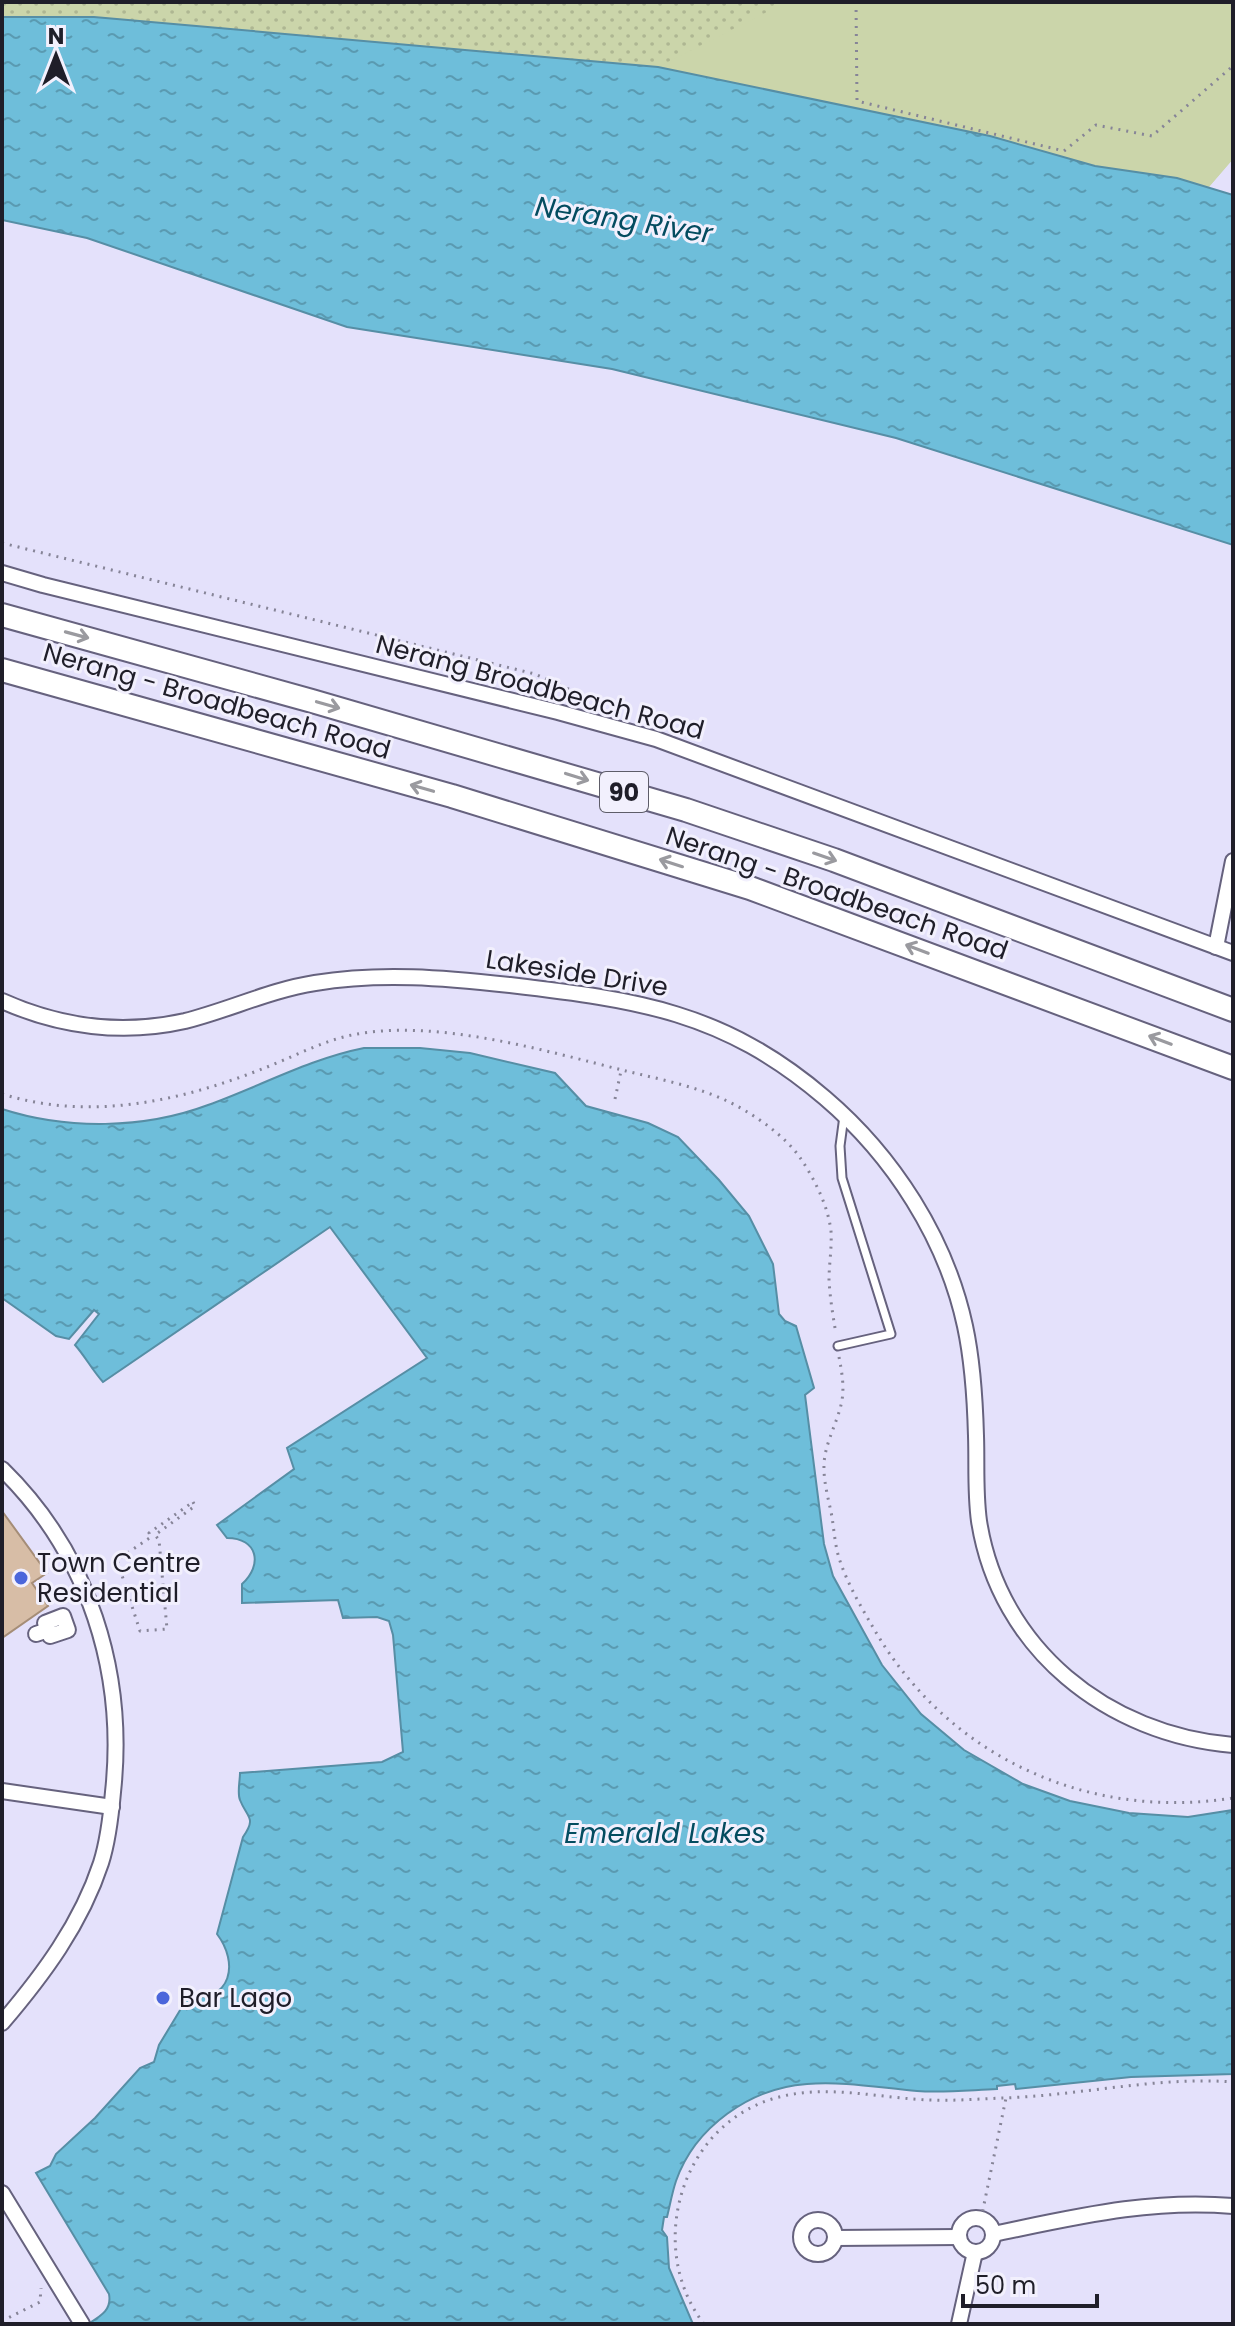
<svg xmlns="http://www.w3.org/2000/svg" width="1235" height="2326" font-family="Poppins,sans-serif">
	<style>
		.grass { fill: url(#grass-dots) }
		.park { fill: #cbd5aa }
		.water { fill: url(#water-ripples); stroke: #568ea5; stroke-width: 2 }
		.building { fill: #d7bda6; stroke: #a58d77; stroke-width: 2 }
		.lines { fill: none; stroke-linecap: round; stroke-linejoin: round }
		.lane-casing { stroke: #66627e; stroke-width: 11 }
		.street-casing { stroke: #66627e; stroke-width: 18 }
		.primary-casing { stroke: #66627e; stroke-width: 26 }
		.path { stroke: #868497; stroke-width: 3; stroke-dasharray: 2 6; stroke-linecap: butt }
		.lane { stroke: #fff; stroke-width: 7 }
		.street { stroke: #fff; stroke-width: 14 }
		.primary { stroke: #fff; stroke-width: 22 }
		.oneway { stroke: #9a9a9f }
		.poi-dot { fill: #4b66db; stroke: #f2f0fd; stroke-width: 3 }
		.labels { text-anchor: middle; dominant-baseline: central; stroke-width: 6; stroke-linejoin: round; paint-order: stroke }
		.shield { fill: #f2f0fd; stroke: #5e5d69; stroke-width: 2 }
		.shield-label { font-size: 24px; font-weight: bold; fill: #1f1e29 }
		.street-label { font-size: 26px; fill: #1f1e29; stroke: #f2f0fd }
		.poi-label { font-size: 26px; fill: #1f1e29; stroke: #f2f0fd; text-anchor: start }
		.water-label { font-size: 28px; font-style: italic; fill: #044c60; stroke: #f2f0fd }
	</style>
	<defs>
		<pattern id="grass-dots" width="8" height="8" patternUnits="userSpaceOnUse" patternTransform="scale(2)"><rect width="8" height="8" fill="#cbd5aa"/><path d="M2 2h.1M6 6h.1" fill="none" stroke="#aeb692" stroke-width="1.8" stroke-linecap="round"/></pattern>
		<pattern id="water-ripples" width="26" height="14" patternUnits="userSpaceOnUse" patternTransform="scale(2)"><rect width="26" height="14" fill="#6ebeda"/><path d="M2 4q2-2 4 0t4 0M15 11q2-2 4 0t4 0" fill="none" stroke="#5a9ab1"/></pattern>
	</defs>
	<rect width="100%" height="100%" fill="#e4e1fb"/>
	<path class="grass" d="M2,2H1233V159L1208,188L1177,178L818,98L658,67L94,17H2Z"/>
	<path class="park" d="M787,2H1233V159L1208,188L1177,178L1095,166L990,136L658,67Z"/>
	<g class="water">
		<path d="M2,17H94L658,67L990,136L1095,166L1177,178L1233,195V545L896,438L612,369L347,327L87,238L2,220Z"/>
		<path d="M364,1048H420L470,1053L555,1073L586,1106L648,1123L678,1137L719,1180L749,1216L773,1264L779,1314L785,1321L796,1326L814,1388L805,1395L824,1544L833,1576L882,1665L921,1714L964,1750L1023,1784L1070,1801L1129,1813L1188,1817L1233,1810V2074L1131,2077L1016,2089L1015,2084L997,2086V2089C971,2090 943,2093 917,2091C881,2088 843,2081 807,2084C750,2088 695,2127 676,2181C672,2193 670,2205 667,2217H664L662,2230L667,2237L669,2268L693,2324H88C101,2316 112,2310 109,2294L36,2173L50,2166L56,2154L95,2118L140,2068L154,2062L159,2045L188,1997C232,2002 239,1963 217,1934L243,1837C257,1817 247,1818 240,1800C237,1793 240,1781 240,1773L382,1762L403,1752L393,1635L389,1621L377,1617L343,1618L338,1600L242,1603V1584C263,1565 258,1538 227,1538L217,1525L294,1469L287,1448L427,1358L330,1227L103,1382C92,1370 85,1356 75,1345L99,1314L94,1310L69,1339L56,1336L2,1298V1109C67,1130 144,1129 208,1105C261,1086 309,1059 364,1048Z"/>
	</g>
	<path class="building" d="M2,1511L47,1573L32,1583L48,1606L2,1638Z"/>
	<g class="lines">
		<g class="lane-casing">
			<path id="lane" d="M838,1346L891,1334L842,1178L840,1146L844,1116"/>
		</g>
		<g class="street-casing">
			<g id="street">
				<path d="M2,573L43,585L558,712L656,739L1233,953"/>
				<path d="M1216,947L1233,861"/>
				<path d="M2,1001C60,1027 123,1035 185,1021C229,1010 270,990 315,983C381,972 445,978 510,985C637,1000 723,1011 825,1098C893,1156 946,1238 965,1326C973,1363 975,1398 976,1436C977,1464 975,1492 979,1521C999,1649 1108,1735 1233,1745"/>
				<path d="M2,1469C89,1554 126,1672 113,1792C111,1815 108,1841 101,1863C81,1924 43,1975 2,2023"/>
				<path d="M36,1634L48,1630L45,1623L63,1616L68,1630L50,1636L48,1630"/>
				<path d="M2,1791L112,1807"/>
				<path d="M2,2193L82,2324"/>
				<circle cx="976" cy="2235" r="17"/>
				<circle cx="818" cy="2237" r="17"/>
				<path d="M993,2234C1076,2217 1148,2199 1233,2206"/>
				<path d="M835,2238L959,2237"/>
				<path d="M959,2324L975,2252"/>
			</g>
		</g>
		<g class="primary-casing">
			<g id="primary">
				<path d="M2,615L312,701L686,810L834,860L1233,1010"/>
				<path d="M2,670L452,796L750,888L1233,1068"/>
			</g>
		</g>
		<g class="path">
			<path d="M479,2H505"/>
			<path d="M856,2L857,101L1064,151L1096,125L1152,136L1233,66"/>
			<path d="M2,543L535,674L611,708"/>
			<path d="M2,1094C89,1121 178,1102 262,1069C291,1058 322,1041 352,1035C435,1018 546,1051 626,1071C659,1079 694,1086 725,1100C751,1112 785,1135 801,1159C815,1180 828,1206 831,1231C832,1248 829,1264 829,1280C830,1298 833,1316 836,1334"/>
			<path d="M615,1099L621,1071"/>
			<path d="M839,1357C842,1373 845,1389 841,1405C836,1426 823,1447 824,1469C824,1484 829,1501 832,1517C834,1530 835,1545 839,1558C847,1583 861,1607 874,1629C948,1757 1088,1821 1233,1798"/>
			<path d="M193,1502L195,1506L155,1535L159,1540L167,1629L140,1631L117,1560L151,1537L149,1533Z"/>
			<path d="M981,2219L1006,2098"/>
			<path d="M2,2321L40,2302L41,2288"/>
			<path d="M704,2324C646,2249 679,2128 772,2099C823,2083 877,2098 929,2100C953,2101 978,2099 1002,2098C1077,2096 1158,2076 1233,2082"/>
		</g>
		<use href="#lane" class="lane"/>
		<use href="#street" class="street"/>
		<use href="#primary" class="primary"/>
	</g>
	<defs><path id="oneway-shaft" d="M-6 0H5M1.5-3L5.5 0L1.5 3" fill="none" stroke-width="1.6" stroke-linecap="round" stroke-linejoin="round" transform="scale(2)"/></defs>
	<g class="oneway">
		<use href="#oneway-shaft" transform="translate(77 635) rotate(15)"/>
		<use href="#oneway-shaft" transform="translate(328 705) rotate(16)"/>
		<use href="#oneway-shaft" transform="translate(577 777) rotate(17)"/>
		<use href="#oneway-shaft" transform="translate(422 788) rotate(-164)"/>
		<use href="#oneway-shaft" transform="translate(825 857) rotate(19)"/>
		<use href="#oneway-shaft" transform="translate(671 863) rotate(-162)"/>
		<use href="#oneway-shaft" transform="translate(917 949) rotate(-159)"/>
		<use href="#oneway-shaft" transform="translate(1160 1040) rotate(-159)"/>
	</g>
	<g class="poi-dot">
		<circle cx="21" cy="1578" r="8"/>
		<circle cx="163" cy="1998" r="8"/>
	</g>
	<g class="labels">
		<rect class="shield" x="600" y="772" width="48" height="40" rx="6"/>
		<g class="shield-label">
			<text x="624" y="792">90</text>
		</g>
		<g class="street-label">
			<text transform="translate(540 687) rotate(15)">Nerang Broadbeach Road</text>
			<text transform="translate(217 701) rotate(16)">Nerang - Broadbeach Road</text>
			<text transform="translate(837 893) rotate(19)">Nerang - Broadbeach Road</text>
			<text transform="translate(577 973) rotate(9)">Lakeside Drive</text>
		</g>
		<g class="poi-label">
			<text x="37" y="1563">Town Centre<tspan x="37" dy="30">Residential</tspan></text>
			<text x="179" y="1998">Bar Lago</text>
		</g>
		<g class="water-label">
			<text transform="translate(624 220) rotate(9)">Nerang River</text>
			<text x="665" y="1833">Emerald Lakes</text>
		</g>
	</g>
	<rect width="1235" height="2326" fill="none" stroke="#1f1e29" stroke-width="8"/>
	<g transform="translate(56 56)" stroke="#f2f0fd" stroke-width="6" paint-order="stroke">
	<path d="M0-6L14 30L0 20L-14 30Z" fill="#1f1e29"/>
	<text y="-12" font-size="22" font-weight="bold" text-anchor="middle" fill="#1f1e29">N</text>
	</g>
	<path d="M963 2294v12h134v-12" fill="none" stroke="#1f1e29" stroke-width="4"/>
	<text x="975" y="2294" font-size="24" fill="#1f1e29" stroke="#f2f0fd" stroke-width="6" paint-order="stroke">50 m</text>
</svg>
